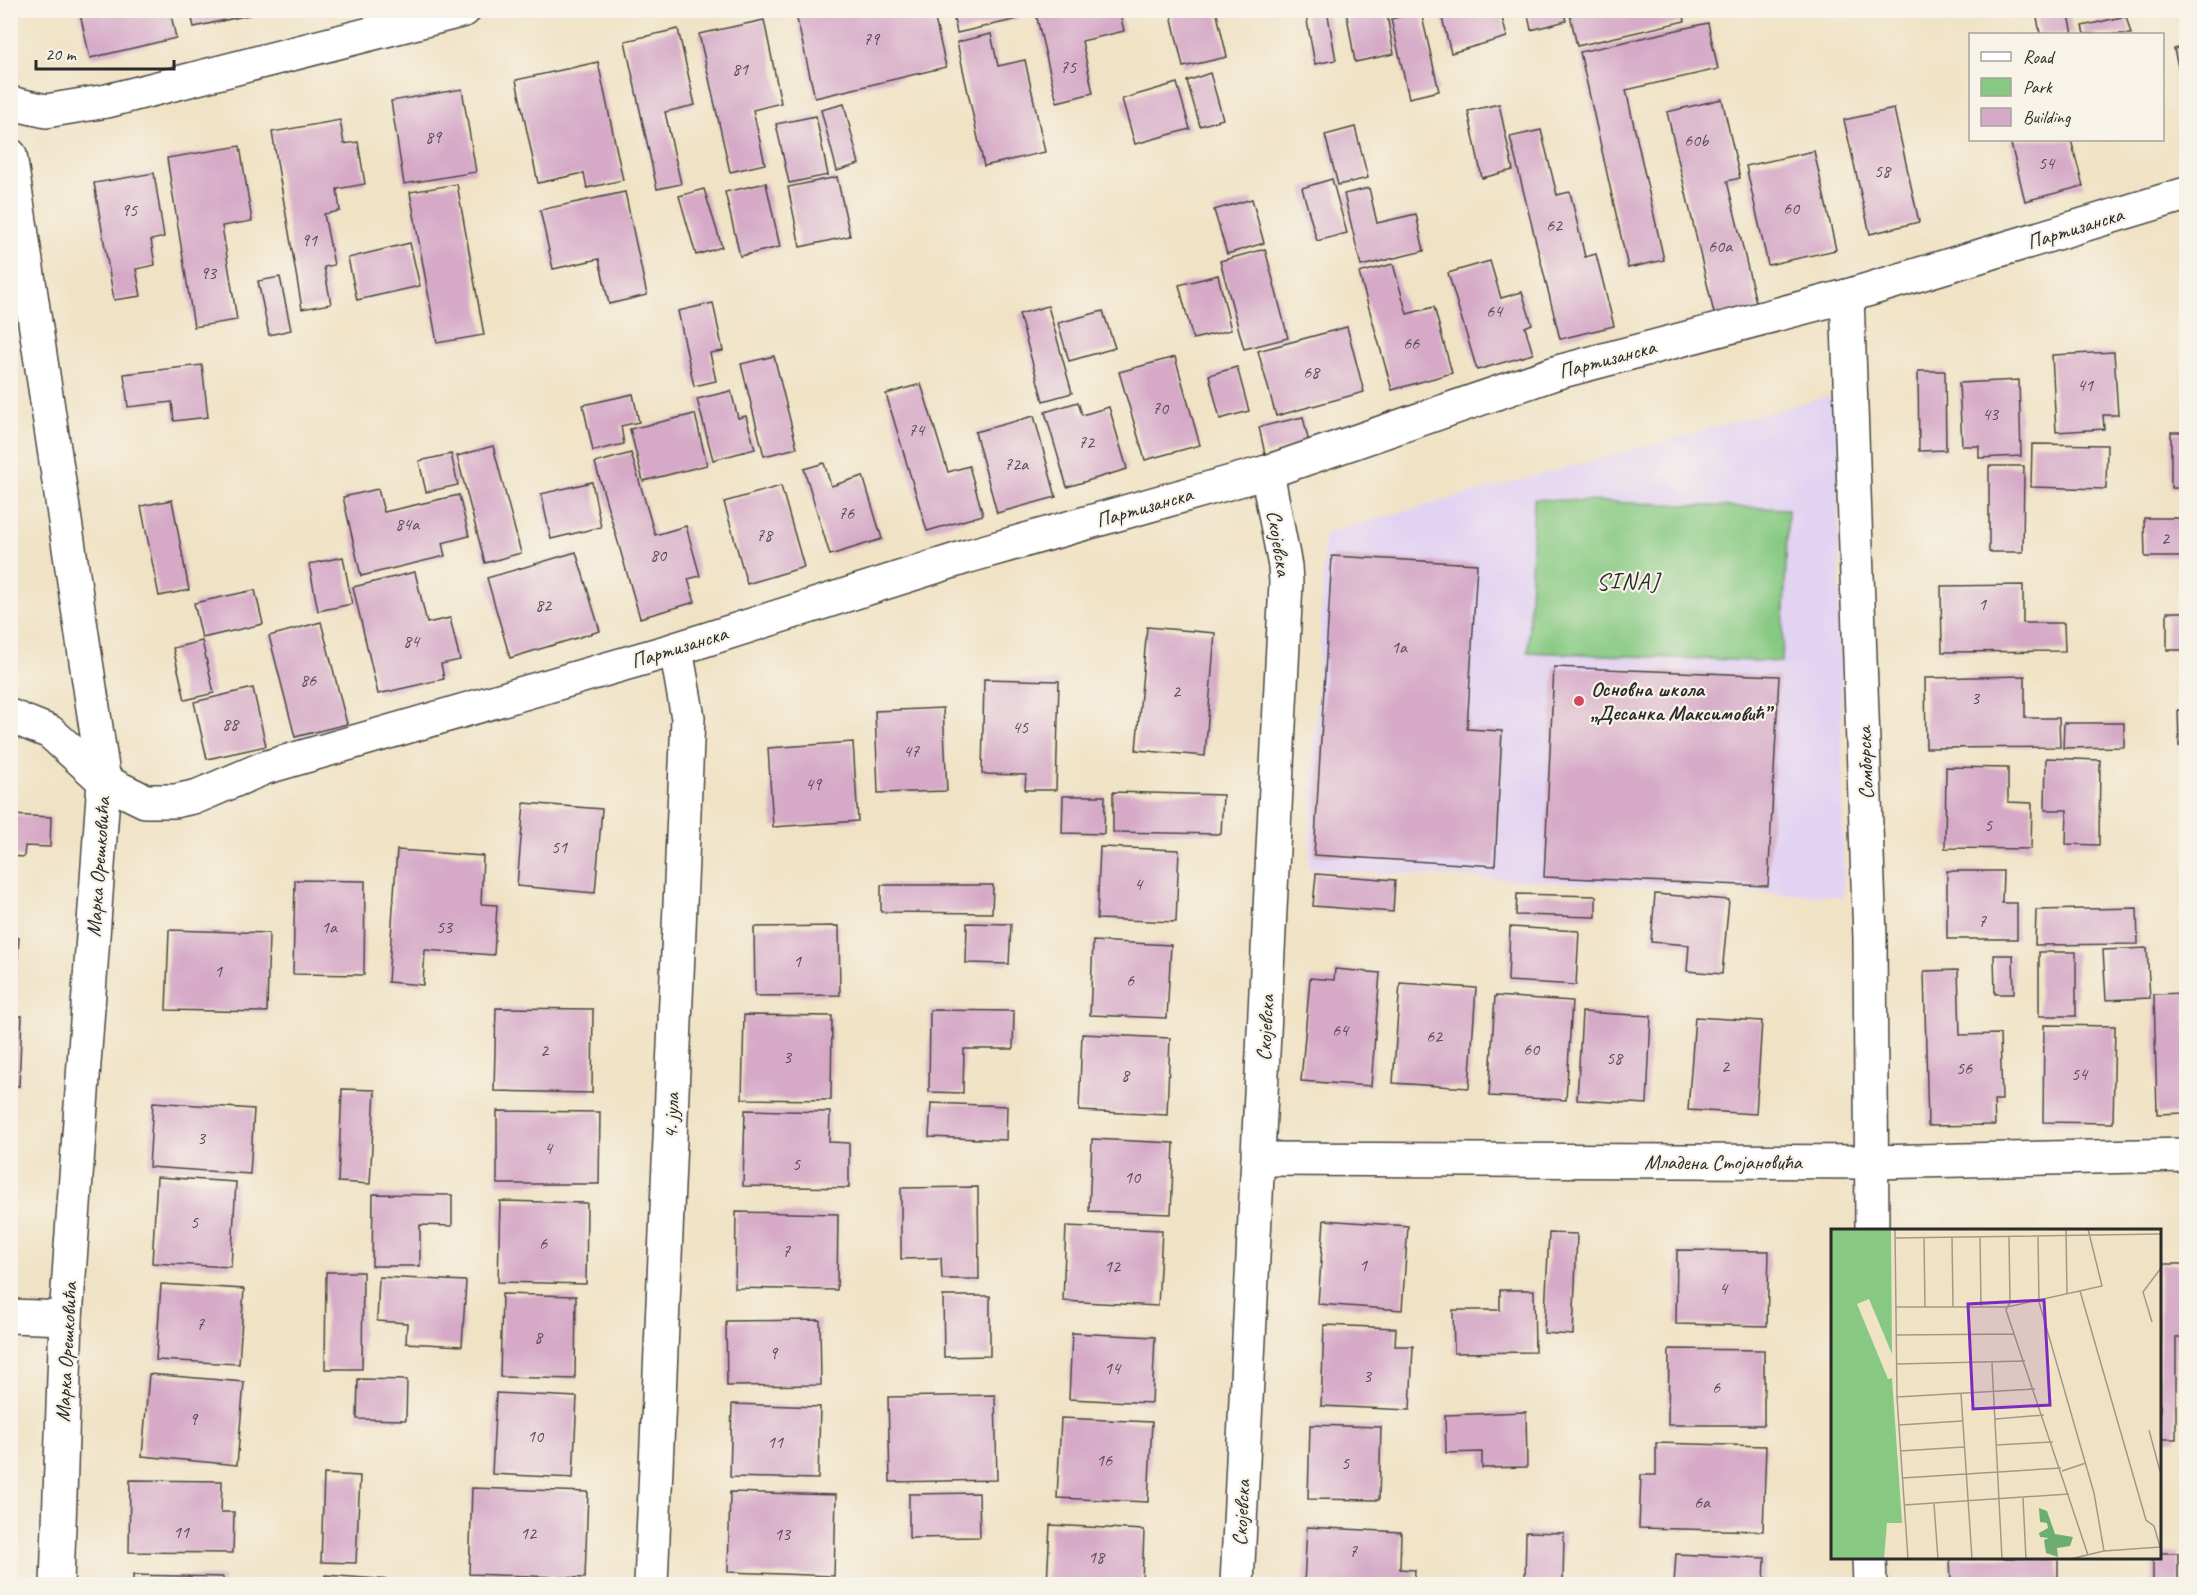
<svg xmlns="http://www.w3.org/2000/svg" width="2197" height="1595" font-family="Caveat,sans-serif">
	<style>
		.built { fill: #e3d3f2 }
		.green { fill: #87c982; stroke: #597a56; stroke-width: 1.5 }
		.building { fill: #d6aac7 }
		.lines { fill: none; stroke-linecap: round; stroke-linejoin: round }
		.minor-casing { stroke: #494642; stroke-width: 36 }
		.minor { stroke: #fff; stroke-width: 33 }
		.poi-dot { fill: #d1495b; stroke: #f7f3e8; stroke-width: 2 }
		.labels { text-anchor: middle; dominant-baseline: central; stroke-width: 4.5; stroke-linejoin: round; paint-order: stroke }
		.number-label { font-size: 18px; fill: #564b52 }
		.street-label { font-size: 21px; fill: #2b2b2b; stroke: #f7f3e8 }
		.poi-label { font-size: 21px; font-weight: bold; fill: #2b2b2b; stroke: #f7f3e8; text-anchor: start }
		.quarter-label { font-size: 24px; letter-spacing: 1.5px; fill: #2b2b2b; stroke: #f7f3e8 }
		.inset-road { fill: none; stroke: #a19987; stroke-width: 1.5 }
		.view { fill: #7b2cbf; fill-opacity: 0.15; stroke: #7b2cbf; stroke-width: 3 }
		.inset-edge { fill: none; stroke: #2b2b2b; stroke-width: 3 }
	</style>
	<rect width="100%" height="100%" fill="#f7f3e8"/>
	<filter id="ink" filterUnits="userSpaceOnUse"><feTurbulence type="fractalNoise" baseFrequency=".0167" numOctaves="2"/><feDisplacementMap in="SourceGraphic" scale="12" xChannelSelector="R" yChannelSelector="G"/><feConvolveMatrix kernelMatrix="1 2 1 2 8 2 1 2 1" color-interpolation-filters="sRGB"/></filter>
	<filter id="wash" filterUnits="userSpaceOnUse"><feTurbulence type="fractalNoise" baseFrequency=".008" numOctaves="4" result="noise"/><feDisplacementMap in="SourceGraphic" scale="24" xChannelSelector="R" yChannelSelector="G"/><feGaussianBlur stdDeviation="1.35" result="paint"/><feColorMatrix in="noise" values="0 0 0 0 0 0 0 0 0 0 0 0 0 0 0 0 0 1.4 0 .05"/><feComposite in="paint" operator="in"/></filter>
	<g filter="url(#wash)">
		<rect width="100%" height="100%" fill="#f0e2c5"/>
		<path class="built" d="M1837,394L1844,897L1309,869L1325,533Z"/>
		<path class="green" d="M1534,499L1788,509L1782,662L1528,652Z"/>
		<g id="blocks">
			<g class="building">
				<path d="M79,10H170L176,38L90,58Z"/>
				<path d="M190,10H267V11L194,27Z"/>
				<path d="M795,10H933L946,67L815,98Z"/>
				<path d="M952,10H1016L1018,19L957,33Z"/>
				<path d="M1035,10H1119L1124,31L1082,41L1093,93L1057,102Z"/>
				<path d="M1170,10H1216L1227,57L1183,67Z"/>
				<path d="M1305,10H1327L1336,60L1315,64Z"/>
				<path d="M1346,10H1386L1394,54L1355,62Z"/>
				<path d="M1468,10H1500L1507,37L1451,53L1442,18Z"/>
				<path d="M1527,10H1563L1566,21L1531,30Z"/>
				<path d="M1569,10H1683L1685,21L1577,46Z"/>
				<path d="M2068,10L2073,34H2040L2037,17Z"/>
				<path d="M1421,12L1439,91L1409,98L1391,19Z"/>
				<path d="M2126,16L2131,34H2084L2082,26Z"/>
				<path d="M764,20L781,103L753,110L765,164L730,172L699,34Z"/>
				<path d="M1708,23L1718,69L1626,90L1664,260L1628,268L1580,52Z"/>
				<path d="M678,29L695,105L665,112L681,184L657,189L625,41Z"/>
				<path d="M991,34L998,66L1025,60L1045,152L984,166L957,42Z"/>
				<path d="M2186,46V102L2174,49Z"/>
				<path d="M598,62L623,180L587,188L584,173L538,183L516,80Z"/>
				<path d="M1210,73L1223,119L1200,126L1187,81Z"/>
				<path d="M1177,83L1190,129L1135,144L1122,99Z"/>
				<path d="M462,89L476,172L404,184L391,101Z"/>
				<path d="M1722,99L1740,178L1727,181L1758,311L1716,322L1667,112Z"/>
				<path d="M844,104L859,164L837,171L821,110Z"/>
				<path d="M1499,104L1513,170L1482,178L1468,111Z"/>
				<path d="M1894,109L1919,222L1870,234L1844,120Z"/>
				<path d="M816,116L828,175L789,183L776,124Z"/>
				<path d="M340,120L344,144L358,142L365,184L337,189L340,211L324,214L334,265L324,267L331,304L302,309L272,132Z"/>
				<path d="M1355,127L1368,178L1338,185L1325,135Z"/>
				<path d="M1541,130L1557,195L1570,192L1585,257L1596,254L1614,326L1560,339L1510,137Z"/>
				<path d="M2010,140H2071L2083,186L2025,201Z"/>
				<path d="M240,146L252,221L222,226L237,320L194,327L167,158Z"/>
				<path d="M1814,151L1836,250L1768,265L1746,166Z"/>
				<path d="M154,173L164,237L151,240L155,265L136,269L141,296L114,300L94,183Z"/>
				<path d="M837,177L850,236L800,247L788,187Z"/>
				<path d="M1332,179L1347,233L1317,241L1302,188Z"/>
				<path d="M766,183L780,247L740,256L725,192Z"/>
				<path d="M457,184L484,335L437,343L410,192Z"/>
				<path d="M1369,188L1377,223L1416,214L1424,251L1361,266L1344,194Z"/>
				<path d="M704,189L722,247L696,255L679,196Z"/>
				<path d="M625,192L647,295L609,304L599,259L553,269L540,210Z"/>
				<path d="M1252,199L1264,243L1227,254L1214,210Z"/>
				<path d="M410,243L420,286L357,300L348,258Z"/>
				<path d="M1265,249L1288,338L1244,349L1220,261Z"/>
				<path d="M1490,261L1501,298L1522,292L1532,324L1525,327L1533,354L1477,370L1448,273Z"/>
				<path d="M1393,264L1407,314L1434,307L1452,373L1392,390L1359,273Z"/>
				<path d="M1218,275L1231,330L1193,339L1179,285Z"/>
				<path d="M280,277L291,330L269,335L258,281Z"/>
				<path d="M713,303L723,351L710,353L716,381L694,386L678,311Z"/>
				<path d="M1048,306L1072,393L1043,401L1019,314Z"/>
				<path d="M1103,311L1115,348L1069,361L1058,323Z"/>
				<path d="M1347,327L1364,392L1276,416L1258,351Z"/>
				<path d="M2114,352L2118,415H2103L2104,429L2056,432L2052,355Z"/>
				<path d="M774,356L797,448L764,456L741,364Z"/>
				<path d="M1175,357L1200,445L1145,460L1119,372Z"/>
				<path d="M202,365L208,417L174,421L172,402L128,407L124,374Z"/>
				<path d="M1237,367L1249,411L1220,419L1209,375Z"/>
				<path d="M1918,371H1945L1946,450L1919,451Z"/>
				<path d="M2019,380L2021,456L1979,458V446H1962L1959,383Z"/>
				<path d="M921,384L948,472L969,466L983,515L927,531L886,394Z"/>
				<path d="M731,391L738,418L746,416L755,449L713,460L697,399Z"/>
				<path d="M633,394L639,422L621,426L624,444L593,451L583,405Z"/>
				<path d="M1078,402L1082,415L1109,407L1127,469L1067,487L1045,412Z"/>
				<path d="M695,414L707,465L643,481L630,429Z"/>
				<path d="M1034,416L1056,497L997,513L975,432Z"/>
				<path d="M1303,417L1309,443L1265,454L1259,427Z"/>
				<rect x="2171" y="432" width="15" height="56"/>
				<path d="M2032,444L2107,445L2106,489L2031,487Z"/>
				<path d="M493,446L521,553L485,563L457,456Z"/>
				<path d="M631,453L655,535L686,526L700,576L688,579L695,602L640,618L595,463Z"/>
				<path d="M451,454L458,485L426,492L419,461Z"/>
				<path d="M824,463L831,486L863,476L882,539L830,555L804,469Z"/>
				<path d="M1989,466H2024L2023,552H1989Z"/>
				<path d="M592,482L601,527L551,539L541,494Z"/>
				<path d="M781,486L804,567L747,584L724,502Z"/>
				<path d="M378,489L384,512L459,495L469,536L442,543L445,556L361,576L343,497Z"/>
				<path d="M172,500L189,590L159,596L141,506Z"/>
				<path d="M2144,518H2186V557H2145Z"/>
				<path d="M576,552L600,631L510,658L487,578Z"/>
				<path d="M1332,556L1477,564L1467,729L1502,731L1495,866L1314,855Z"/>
				<path d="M343,557L352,604L318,611L309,564Z"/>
				<path d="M415,572L427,623L450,618L460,660L441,664L444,679L378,694L353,587Z"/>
				<path d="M2023,585V623H2064L2065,651L1942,652L1941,586Z"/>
				<path d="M255,590L263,624L202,638L194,603Z"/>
				<rect x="2167" y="612" width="19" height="38"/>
				<path d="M321,622L347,724L295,737L269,636Z"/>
				<path d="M1147,627L1215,633L1205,756L1136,750Z"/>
				<path d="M202,641L214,693L185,700L173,648Z"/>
				<path d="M1554,667L1779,676L1768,886L1544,877Z"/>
				<path d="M2025,676V718H2059L2060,747L1926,748L1925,678Z"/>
				<path d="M984,679L1059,681L1056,790H1025L1026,775L982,774Z"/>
				<path d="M253,688L266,746L207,759L194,702Z"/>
				<path d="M943,708L947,791L878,793L875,711Z"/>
				<path d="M2178,710H2186V746H2179Z"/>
				<path d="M2064,723H2124V747L2063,748Z"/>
				<path d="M853,742L858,821L773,827L768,748Z"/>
				<path d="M2046,758L2100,760L2099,845L2066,844L2067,810H2045Z"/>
				<path d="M1946,767L2008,768V802L2032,803L2031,849L1945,848Z"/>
				<path d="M1113,792L1223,795L1221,834L1113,832Z"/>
				<path d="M1063,796H1105L1104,834L1062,833Z"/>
				<path d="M524,803L602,809L595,893L517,886Z"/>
				<path d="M10,815L51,817L50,847L25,846L24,857L10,856Z"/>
				<path d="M1100,847L1179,850L1176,922L1097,919Z"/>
				<path d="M397,850L483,856L481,904L497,905L494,955L425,950L423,985L388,982Z"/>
				<path d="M1947,871H2003L2002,903H2017V939H1947Z"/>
				<path d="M1316,874L1395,880L1393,912L1313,906Z"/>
				<path d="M295,880L365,881L364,975L293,974Z"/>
				<path d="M881,885H993L992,913L881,912Z"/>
				<path d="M1517,894L1596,896V917L1516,915Z"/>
				<path d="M1655,894L1729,900L1722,974L1687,971L1689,945L1651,942Z"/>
				<path d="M2137,908L2138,944L2035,945L2036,910Z"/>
				<path d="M967,923L1011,924L1009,964L966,963Z"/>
				<path d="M839,926L840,995L755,996L754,927Z"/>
				<path d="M1510,927L1579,931L1576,985L1508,981Z"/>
				<path d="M169,930L269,933L267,1012L166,1010Z"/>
				<path d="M10,937L19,938L14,1008H10Z"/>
				<path d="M1093,941L1171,945L1167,1018L1090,1015Z"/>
				<path d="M2147,948L2150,998L2106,1000L2103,950Z"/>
				<rect x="2039" y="952" width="37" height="64"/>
				<path d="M1994,955H2013L2014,994H1995Z"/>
				<path d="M1335,969L1380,973L1371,1086L1301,1081L1310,978L1334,980Z"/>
				<path d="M1958,970L1960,1035L2000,1034L2002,1100H1994L1995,1125L1928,1126L1924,971Z"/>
				<path d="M1400,983L1476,988L1469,1088L1393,1083Z"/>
				<path d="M2186,993V1113L2157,1114L2154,994Z"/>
				<path d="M1495,996L1572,1001L1566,1100L1489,1096Z"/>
				<path d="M496,1008L593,1009L592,1093L494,1091Z"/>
				<path d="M930,1010L1014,1011L1013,1049H964L963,1093L929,1092Z"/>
				<path d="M1582,1012L1651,1016L1647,1104L1577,1100Z"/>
				<path d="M744,1015L832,1016L831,1100L742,1099Z"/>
				<path d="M10,1016H22L19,1086H10Z"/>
				<path d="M1695,1017L1762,1021L1756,1114L1688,1110Z"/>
				<path d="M2044,1025L2115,1026L2113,1123L2043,1122Z"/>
				<path d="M1082,1034L1170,1038L1167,1115L1079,1111Z"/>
				<path d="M342,1089L375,1090L370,1184L338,1182Z"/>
				<path d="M153,1102L254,1109L250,1174L149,1167Z"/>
				<path d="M931,1103L1007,1106L1006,1140L929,1137Z"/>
				<path d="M745,1110L830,1112L829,1142L849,1143V1188L743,1186Z"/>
				<path d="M497,1111L600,1112L599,1184H497Z"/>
				<path d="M1092,1139L1174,1143L1171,1214L1089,1211Z"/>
				<path d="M157,1177L236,1182L231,1267L152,1263Z"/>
				<path d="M978,1187L979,1279H942L941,1258L901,1259V1188Z"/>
				<path d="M373,1194L452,1195V1226L420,1225V1266H372Z"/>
				<path d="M500,1201L587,1203L586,1284L498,1282Z"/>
				<path d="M736,1212L838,1214L837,1290L735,1288Z"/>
				<path d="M1324,1220L1408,1226L1402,1310L1318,1304Z"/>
				<path d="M1066,1226L1162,1230L1158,1306L1063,1301Z"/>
				<path d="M1549,1233L1577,1234L1573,1335L1544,1333Z"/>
				<path d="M1677,1250L1769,1251L1767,1326L1676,1324Z"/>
				<path d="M2160,1264H2186V1338H2176V1439H2160Z"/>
				<path d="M326,1272H363L362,1369H325Z"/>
				<path d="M379,1277L466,1281L462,1346L406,1343L407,1323L377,1321Z"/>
				<path d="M161,1284L244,1289L239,1364L156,1360Z"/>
				<path d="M1500,1290H1534L1535,1352L1454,1353L1453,1310H1500Z"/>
				<path d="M502,1294L576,1296L575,1379L500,1377Z"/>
				<path d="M943,1296H990V1356L944,1357Z"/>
				<path d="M820,1320L821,1385L727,1386L726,1321Z"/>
				<path d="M1324,1325L1396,1328L1395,1346H1413L1410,1410L1321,1406Z"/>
				<path d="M1072,1333L1155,1337L1152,1403L1069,1399Z"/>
				<path d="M1669,1349L1764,1350V1425H1668Z"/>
				<path d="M149,1374L244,1382L237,1465L142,1456Z"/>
				<path d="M358,1379L407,1380L406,1420L357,1419Z"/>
				<path d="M496,1393L577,1397L573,1478L492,1474Z"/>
				<path d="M995,1395L997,1480L890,1482L888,1397Z"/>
				<path d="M732,1404L820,1407L818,1479L730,1477Z"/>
				<path d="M1526,1412L1527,1467L1482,1468V1452L1446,1453L1445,1415Z"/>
				<path d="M1061,1418L1152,1422L1148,1502L1057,1498Z"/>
				<path d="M1310,1425L1381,1427L1379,1500L1308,1499Z"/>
				<path d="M1656,1443L1766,1446L1763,1531L1639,1528L1641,1475H1656Z"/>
				<path d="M324,1474L360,1476L356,1563L321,1562Z"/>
				<path d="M130,1480L222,1481L221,1512H234L233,1553L129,1552Z"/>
				<path d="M472,1488L588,1492L585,1578L469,1574Z"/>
				<path d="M730,1492L836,1495L834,1576L728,1572Z"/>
				<path d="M979,1493L980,1537L909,1538V1494Z"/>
				<path d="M1050,1525L1144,1530L1142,1584H1047Z"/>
				<path d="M1307,1527L1401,1532L1400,1569L1415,1570L1414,1584H1304Z"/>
				<path d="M1526,1532L1564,1533L1563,1584H1525Z"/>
				<path d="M2160,1553H2178V1584H2153V1558H2160Z"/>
				<path d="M1676,1554L1765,1558L1764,1584H1674Z"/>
				<path d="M1950,1558H2058V1584H1951Z"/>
				<path d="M133,1575L223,1577V1584H133Z"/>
				<path d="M325,1575L404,1581V1584H325Z"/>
			</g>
		</g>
	</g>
	<g filter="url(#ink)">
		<use href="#blocks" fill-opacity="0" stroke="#494642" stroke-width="1.5"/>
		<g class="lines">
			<g class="minor-casing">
				<g id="minor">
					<path d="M10,103L46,111L107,101L464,10"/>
					<path d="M10,155L104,781L66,1318L57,1584"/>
					<path d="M1847,296L1870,938L1872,1230"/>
					<path d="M10,716L50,732L104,781L145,801H175L198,796L264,768L676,649L969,556L1267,472L1558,372L1847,296L2186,194"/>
					<path d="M1259,1159L1873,1162L2186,1155"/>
					<path d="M10,1316L66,1318"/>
					<path d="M1869,1558L1870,1584"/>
					<path d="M651,1584L688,718L676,649"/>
					<path d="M1237,1584L1286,583L1285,566L1267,472"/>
				</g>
			</g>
			<use href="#minor" class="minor"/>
		</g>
	</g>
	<circle class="poi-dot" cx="1579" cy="701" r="6"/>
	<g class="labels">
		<g class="number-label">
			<text x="871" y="39">79</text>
			<text x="1068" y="67">75</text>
			<text x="740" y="69">81</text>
			<text x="433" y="137">89</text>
			<text x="1696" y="140">60b</text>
			<text x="2046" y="163">54</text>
			<text x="1882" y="171">58</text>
			<text x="1791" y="208">60</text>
			<text x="129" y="210">95</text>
			<text x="1554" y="225">62</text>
			<text x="309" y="240">91</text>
			<text x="1720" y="246">60a</text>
			<text x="208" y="273">93</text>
			<text x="1494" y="311">64</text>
			<text x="1411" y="343">66</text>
			<text x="1311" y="372">68</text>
			<text x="2085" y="385">41</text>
			<text x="1160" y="408">70</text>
			<text x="1990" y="414">43</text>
			<text x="916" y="430">74</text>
			<text x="1086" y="442">72</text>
			<text x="1016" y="464">72a</text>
			<text x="846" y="513">76</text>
			<text x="407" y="524">84a</text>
			<text x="764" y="535">78</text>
			<text x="2165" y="538">2</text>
			<text x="658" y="555">80</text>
			<text x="1982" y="604">1</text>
			<text x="543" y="605">82</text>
			<text x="411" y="641">84</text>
			<text x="1399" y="647">1a</text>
			<text x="308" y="680">86</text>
			<text x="1176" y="691">2</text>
			<text x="1975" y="698">3</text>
			<text x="230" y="724">88</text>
			<text x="1020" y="727">45</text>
			<text x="911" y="751">47</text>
			<text x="813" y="784">49</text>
			<text x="1988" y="825">5</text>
			<text x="559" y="847">51</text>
			<text x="1138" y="884">4</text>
			<text x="1982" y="921">7</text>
			<text x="329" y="927">1a</text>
			<text x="444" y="927">53</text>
			<text x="797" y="961">1</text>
			<text x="218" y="971">1</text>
			<text x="1130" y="980">6</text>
			<text x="1340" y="1030">64</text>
			<text x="1434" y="1036">62</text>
			<text x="1531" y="1049">60</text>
			<text x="544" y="1050">2</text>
			<text x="787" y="1057">3</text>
			<text x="1614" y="1058">58</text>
			<text x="1725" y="1066">2</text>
			<text x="1964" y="1068">56</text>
			<text x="2079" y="1074">54</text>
			<text x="1125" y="1075">8</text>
			<text x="201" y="1138">3</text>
			<text x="548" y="1148">4</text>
			<text x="796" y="1164">5</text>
			<text x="1132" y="1177">10</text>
			<text x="194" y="1222">5</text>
			<text x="543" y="1243">6</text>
			<text x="786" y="1251">7</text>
			<text x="1363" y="1265">1</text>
			<text x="1112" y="1266">12</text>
			<text x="1723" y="1288">4</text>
			<text x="200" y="1324">7</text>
			<text x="538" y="1337">8</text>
			<text x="773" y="1353">9</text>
			<text x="1112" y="1368">14</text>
			<text x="1367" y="1376">3</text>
			<text x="1716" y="1387">6</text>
			<text x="193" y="1419">9</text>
			<text x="535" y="1436">10</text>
			<text x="775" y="1442">11</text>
			<text x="1104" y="1460">16</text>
			<text x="1345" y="1463">5</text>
			<text x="1702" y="1502">6a</text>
			<text x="181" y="1532">11</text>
			<text x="528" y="1533">12</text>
			<text x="782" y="1534">13</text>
			<text x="1353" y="1551">7</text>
			<text x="1096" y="1557">18</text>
		</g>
		<g class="street-label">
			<text transform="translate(2075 228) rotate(-17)">Партизанска</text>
			<text transform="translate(1607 359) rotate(-15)">Партизанска</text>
			<text transform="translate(1144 507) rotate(-16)">Партизанска</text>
			<text transform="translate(1279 543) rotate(81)">Скојевска</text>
			<text transform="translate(679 647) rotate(-17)">Партизанска</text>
			<text transform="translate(1865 763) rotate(-92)">Сомборска</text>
			<text transform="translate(98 867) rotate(-86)">Марка Орешковића</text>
			<text transform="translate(1265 1028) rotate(-87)">Скојевска</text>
			<text transform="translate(671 1116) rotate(-88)">4. јула</text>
			<text x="1723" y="1162">Младена Стојановића</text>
			<text transform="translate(66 1352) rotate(-87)">Марка Орешковића</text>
			<text transform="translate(1241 1513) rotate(-87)">Скојевска</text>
		</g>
		<g class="poi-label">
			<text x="1591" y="689">Основна школа<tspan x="1591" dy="24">„Десанка Максимовић”</tspan></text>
		</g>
		<g class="quarter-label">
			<text x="1628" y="581">SINAJ</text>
		</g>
	</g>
	<g transform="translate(1831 1229)">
		<rect width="330" height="330" fill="#f0e2c5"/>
		<path d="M0,0H60L61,125L38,70L26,75L57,150L61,149L71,294H56L53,330H0Z" fill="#87c982"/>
		<path d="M208,279L216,282L224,305L242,308L239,317L226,319L227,328L215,324L213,311L218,309L209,308L208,304L217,299L216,294L209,293Z" fill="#6dad70"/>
		<path class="inset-road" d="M64,0L66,168L77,330M235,0L236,65M149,8L150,77M178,8L179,73L175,81L257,326M207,8L208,73L263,264L273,322M64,9L330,5M93,9L94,78M121,9L122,78M249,62L315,291L323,297L330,321M65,78H176L271,57L257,0M321,93L312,63L330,39M65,106L183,105M161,134L171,330M65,135L194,132M130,165L141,330M66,168L204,160M164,190L213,186M68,196L131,192M318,201L330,246M165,216L222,213M69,222L133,218M231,242L255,234M71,249L230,239M192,269L195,330M103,275L107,330M73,276L238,265M239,330L273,322L329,318"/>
		<path class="view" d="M213,71L219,176L142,180L137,75Z"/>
		<rect width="330" height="330" class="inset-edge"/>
	</g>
	<rect width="2197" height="1595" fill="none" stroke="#f7f3e8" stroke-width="36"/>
	<rect x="1969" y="33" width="195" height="108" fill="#f7f3e8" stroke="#a5a39c" stroke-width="1.5"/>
	<rect x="1981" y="52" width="30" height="9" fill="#ffffff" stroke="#a5a39c" stroke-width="1.5"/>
	<text x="2023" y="63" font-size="18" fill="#2b2b2b">Road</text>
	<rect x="1981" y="78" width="30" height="18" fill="#87c982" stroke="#a5a39c" stroke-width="1.5"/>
	<text x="2023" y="93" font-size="18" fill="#2b2b2b">Park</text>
	<rect x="1981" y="108" width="30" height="18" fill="#d6aac7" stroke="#a5a39c" stroke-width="1.5"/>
	<text x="2023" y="123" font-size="18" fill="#2b2b2b">Building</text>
	<path d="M36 60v9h138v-9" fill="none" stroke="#2b2b2b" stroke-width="3"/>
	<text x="45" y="60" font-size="18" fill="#2b2b2b" stroke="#f7f3e8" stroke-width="4.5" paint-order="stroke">20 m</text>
</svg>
